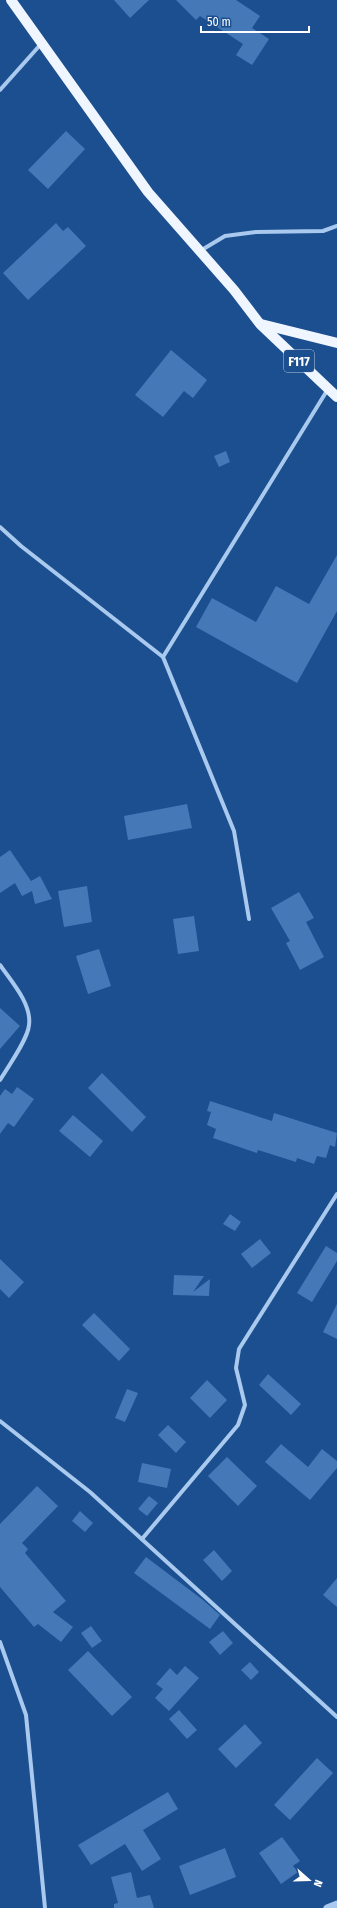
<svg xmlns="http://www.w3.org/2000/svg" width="337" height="1908" font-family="'Fira Sans Condensed',sans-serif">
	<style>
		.building { fill: #4478b7 }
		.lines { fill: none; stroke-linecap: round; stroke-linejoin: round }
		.minor { stroke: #a9c9ee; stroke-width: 4 }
		.tertiary { stroke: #a9c9ee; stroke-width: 7 }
		.primary { stroke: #f0f6ff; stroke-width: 10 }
		.labels { text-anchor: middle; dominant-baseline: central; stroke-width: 3; stroke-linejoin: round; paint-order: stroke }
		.shield { fill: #1b4f8f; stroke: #bbcadd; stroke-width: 1 }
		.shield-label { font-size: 13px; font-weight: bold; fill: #fff }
	</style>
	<rect width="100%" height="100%" fill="#1b4f8f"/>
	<g class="building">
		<path d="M114,0H149L130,18Z"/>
		<path d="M176,0H236L260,16L252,28L269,39L252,65L236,55L243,44L200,16L196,20Z"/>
		<path d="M66,131L85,149L48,189L28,170Z"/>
		<path d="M56,223L63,231L68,227L86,246L28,300L3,273Z"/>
		<path d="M171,350L207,380L193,398L184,391L163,417L135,395Z"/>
		<path d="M226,451L230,462L219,467L214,456Z"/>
		<path d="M337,555V611L297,683L196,627L212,598L256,622L276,586L309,604Z"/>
		<path d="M187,804L192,828L128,840L124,816Z"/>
		<path d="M10,850L31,881L40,876L52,899L35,904L32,891L22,896L15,883L0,893V857Z"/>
		<path d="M87,886L92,922L64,927L58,891Z"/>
		<path d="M299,892L314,918L306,922L324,957L300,970L286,943L290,941L271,908Z"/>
		<path d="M194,916L199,951L178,954L173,919Z"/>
		<path d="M99,949L111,986L88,994L76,956Z"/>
		<path d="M0,1008L20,1026L0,1049Z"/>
		<path d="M102,1073L146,1117L132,1132L88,1088Z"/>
		<path d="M17,1087L34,1099L14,1127L8,1123L0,1134V1096L5,1089L12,1094Z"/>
		<path d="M210,1101L272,1121L274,1113L337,1133L335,1147L330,1145L326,1158L317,1156L314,1164L297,1158L296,1162L258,1150L257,1153L213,1138L216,1129L207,1125L211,1112L207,1111Z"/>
		<path d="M73,1115L103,1141L90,1157L59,1131Z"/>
		<path d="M230,1214L241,1222L235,1231L223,1224Z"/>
		<path d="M260,1239L271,1253L252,1268L241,1254Z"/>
		<path d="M326,1246L337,1253V1261L312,1302L297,1293Z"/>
		<path d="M0,1259L24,1282L9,1298L0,1289Z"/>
		<path d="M174,1275L204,1276L193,1292L210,1279L209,1296L173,1295Z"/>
		<path d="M337,1304V1339L323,1332Z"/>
		<path d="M94,1313L130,1349L119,1361L82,1325Z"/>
		<path d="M268,1374L301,1404L291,1415L259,1385Z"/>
		<path d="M207,1380L227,1400L210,1418L190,1398Z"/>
		<path d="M127,1389L138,1393L125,1422L115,1418Z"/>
		<path d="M168,1425L186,1442L176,1453L158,1435Z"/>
		<path d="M281,1444L308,1467L322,1449L337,1461V1468L310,1500L265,1462Z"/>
		<path d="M227,1457L257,1486L238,1506L208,1476Z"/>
		<path d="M142,1463L171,1469L167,1488L138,1482Z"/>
		<path d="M37,1486L58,1506L22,1543L28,1549L25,1553L66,1601L53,1612L73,1627L61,1642L38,1624L34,1627L0,1587V1524Z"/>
		<path d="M149,1496L158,1503L147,1516L138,1509Z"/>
		<path d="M80,1511L93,1523L85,1532L72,1521Z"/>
		<path d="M214,1550L232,1571L222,1581L203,1560Z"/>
		<path d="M146,1557L203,1600L220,1615L210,1629L134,1573Z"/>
		<path d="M337,1578V1607L323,1595Z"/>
		<path d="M91,1626L102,1641L92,1648L81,1633Z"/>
		<path d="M223,1631L233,1643L220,1655L209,1642Z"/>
		<path d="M88,1651L132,1697L112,1716L68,1670Z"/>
		<path d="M250,1662L259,1672L251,1680L241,1670Z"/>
		<path d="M185,1666L199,1678L169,1711L155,1698L163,1689L156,1684L170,1668L177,1675Z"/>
		<path d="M179,1710L197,1730L187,1739L169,1719Z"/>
		<path d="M245,1724L262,1743L236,1768L218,1749Z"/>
		<path d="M317,1758L333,1773L290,1820L274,1805Z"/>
		<path d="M168,1792L178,1809L143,1830L161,1859L142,1871L125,1844L91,1865L78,1845Z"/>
		<path d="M282,1837L300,1861L293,1866L298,1872L281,1884L259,1853Z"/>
		<path d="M225,1848L236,1877L190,1895L179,1866Z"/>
		<path d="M131,1872L137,1898L150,1895L154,1908H114V1904L118,1903L111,1877Z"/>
	</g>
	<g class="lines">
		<g class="minor">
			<path d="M0,90L41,44"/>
			<path d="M200,251L225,236L256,232L323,231L337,226"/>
			<path d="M0,527L21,546L163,657"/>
			<path d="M249,919L234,831L163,657L328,389"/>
			<path d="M0,965C11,981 32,1004 29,1025C28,1039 8,1067 0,1080"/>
			<path d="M0,1421L90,1492L337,1717"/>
			<path d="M142,1539L238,1425L245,1405L236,1368L239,1349L337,1194"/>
			<path d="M0,1642L26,1715L45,1908"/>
		</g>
		<path class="tertiary" d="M327,1908L337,1904"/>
		<g class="primary">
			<path d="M11,0L148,192L234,290L260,324L337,397"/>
			<path d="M261,324L337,343"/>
		</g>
	</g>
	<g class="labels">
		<rect class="shield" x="284" y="350" width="30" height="22" rx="3"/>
		<g class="shield-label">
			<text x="299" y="361">F117</text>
		</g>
	</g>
	<g transform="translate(309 1880) rotate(110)" stroke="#1b4f8f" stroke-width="3" paint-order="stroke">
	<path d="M0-3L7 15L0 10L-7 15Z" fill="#ffffff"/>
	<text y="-6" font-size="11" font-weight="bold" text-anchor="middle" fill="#ffffff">N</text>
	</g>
	<path d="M201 26v6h108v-6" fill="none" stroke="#ffffff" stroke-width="2"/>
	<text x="207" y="26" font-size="12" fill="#ffffff" stroke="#1b4f8f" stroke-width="3" paint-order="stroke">50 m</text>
</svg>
